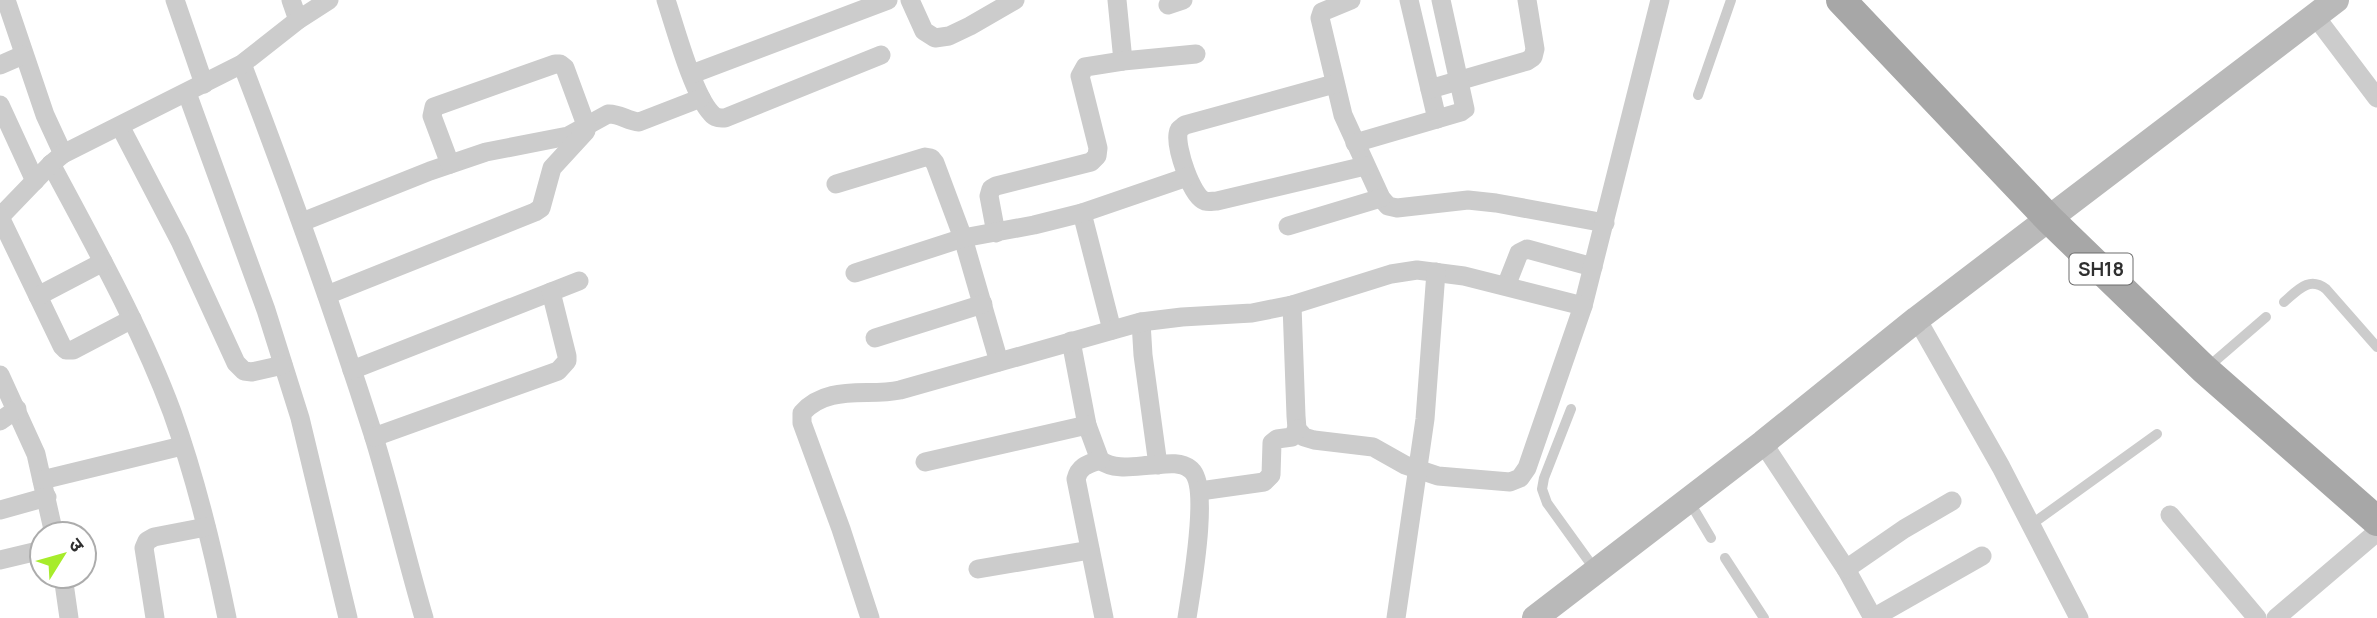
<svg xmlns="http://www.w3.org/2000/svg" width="2377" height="618" font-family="Manrope,'Noto Sans Devanagari',sans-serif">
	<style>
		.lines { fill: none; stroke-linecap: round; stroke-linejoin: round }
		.lane { stroke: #ccc; stroke-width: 10 }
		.street { stroke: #ccc; stroke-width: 19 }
		.secondary { stroke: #b9b9b9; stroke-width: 26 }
		.primary { stroke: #a7a7a7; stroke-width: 30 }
		.labels { text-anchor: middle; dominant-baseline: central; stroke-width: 7; stroke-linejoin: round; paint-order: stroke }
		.shield { fill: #fff; stroke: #6d6d6d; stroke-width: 2 }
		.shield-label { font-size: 19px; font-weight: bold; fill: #2f2f2f }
	</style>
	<rect width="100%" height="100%" fill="#fff"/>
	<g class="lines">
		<g class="lane">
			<path d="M1698,95L1731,0"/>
			<path d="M2284,302C2298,290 2309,276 2326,289L2377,347"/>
			<path d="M2208,367L2266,317"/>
			<path d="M1571,409L1544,478L1542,489L1547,503L1596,571"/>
			<path d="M1689,501L1711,538"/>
			<path d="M2032,524L2157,434"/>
			<path d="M1725,558L1764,618"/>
		</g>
		<g class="street">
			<path d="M6,0L45,115L63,154"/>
			<path d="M175,0L204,84"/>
			<path d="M291,0L298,20"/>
			<path d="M666,0C675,27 693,94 711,113C715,118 719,118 725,118L881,55"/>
			<path d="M910,0L924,31L935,38L949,36L970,26L1015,0"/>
			<path d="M1117,0L1123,61"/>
			<path d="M1351,0L1322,12L1320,18L1343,115L1381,198L1388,206L1397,208L1468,200L1496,203L1605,223"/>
			<path d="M1409,0L1437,119"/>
			<path d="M1168,5L1183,0"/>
			<path d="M2315,16L2377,98"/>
			<path d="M242,64C289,186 333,309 373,434C392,495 406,557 424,618"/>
			<path d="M0,65L23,55"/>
			<path d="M692,74L888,0"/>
			<path d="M1334,84L1185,125C1180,129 1179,128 1178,134C1176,148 1191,196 1205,201C1209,202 1213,201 1217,201L1365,166"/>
			<path d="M1430,89L1527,61L1533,57L1535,49L1527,0"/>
			<path d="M187,93L266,310L300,418L348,618"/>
			<path d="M0,105L35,181"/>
			<path d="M120,126L180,241L236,363L244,371L252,372L283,365"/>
			<path d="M1355,143L1461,112L1465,109L1441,0"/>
			<path d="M51,164C94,245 140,326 172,412C196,479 213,549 227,618"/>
			<path d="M836,184L925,157L931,158L935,163L963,238L999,362"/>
			<path d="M1082,213L1112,330"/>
			<path d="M0,217L51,164L63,154L242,64L298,20L329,0"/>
			<path d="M0,217L62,346L66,350H73L132,319"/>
			<path d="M302,222L430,171L486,152L568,136L608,114C618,113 628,121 639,122L701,98"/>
			<path d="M1288,226L1381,198"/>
			<path d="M996,233L989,196L991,189L996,186L1091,162L1097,156L1098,148L1080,76L1085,67L1123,61L1196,54"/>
			<path d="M855,273L963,238L1034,225L1082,213L1187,177"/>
			<path d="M1506,286L1519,253L1527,249L1593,267"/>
			<path d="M327,295L535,212L541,208L552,168L586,131V125L565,68L560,64H555L434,107L432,116L450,164"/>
			<path d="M38,296L103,262"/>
			<path d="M1292,305L1296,416L1297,429L1304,437L1314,440L1373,447L1405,465L1438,476L1510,482L1520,478L1527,468L1583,306L1660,0"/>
			<path d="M1917,319L2001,467L2079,618"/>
			<path d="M1141,322L1143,355L1158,465"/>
			<path d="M875,338L983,304"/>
			<path d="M1071,341L1087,425L1100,460C1115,471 1135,466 1153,465C1165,464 1180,461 1190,469C1211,484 1191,591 1187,618"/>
			<path d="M352,370L579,281"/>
			<path d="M0,375L36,454L54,534"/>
			<path d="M0,421L17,409"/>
			<path d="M374,437L558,371L567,361V356L551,292"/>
			<path d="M1763,443L1846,569L1873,618"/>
			<path d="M1100,460C1088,464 1079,466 1076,479L1104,618"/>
			<path d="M925,462L1087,425"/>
			<path d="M42,480L182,446"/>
			<path d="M1200,491L1264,482L1271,475L1272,443L1277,439L1292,437L1297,429"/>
			<path d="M0,510L47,497"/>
			<path d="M2170,515L2257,618"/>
			<path d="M0,560L42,550"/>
			<path d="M978,569L1090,550"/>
			<path d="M1846,569L1904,529L1952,501"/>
			<path d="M63,576L69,618"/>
			<path d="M155,618L144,548L147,541L154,537L206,527"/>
			<path d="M870,618L841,529L802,423V413C828,384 867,397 900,390L1141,322L1182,317L1252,313L1292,305L1391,274L1417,270L1464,276L1583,306"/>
			<path d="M1396,618L1425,419L1436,272"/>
			<path d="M1873,618L1982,556"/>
			<path d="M2276,618L2377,532"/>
		</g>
		<path class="secondary" d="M1535,618L1763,443L1917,319L2336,0"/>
		<path class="primary" d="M1841,0L2049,219L2204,369L2377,521"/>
	</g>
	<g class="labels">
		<rect class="shield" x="2069.5" y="253.5" width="63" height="31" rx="5"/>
		<g class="shield-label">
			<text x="2101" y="269">SH18</text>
		</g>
	</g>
	<g transform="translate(63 555) rotate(53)"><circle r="33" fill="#ffffff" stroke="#acacac" stroke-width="2"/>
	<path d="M0-5L12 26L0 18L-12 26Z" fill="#a7ec2b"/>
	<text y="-10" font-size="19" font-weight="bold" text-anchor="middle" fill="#2f2f2f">उ</text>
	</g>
</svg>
